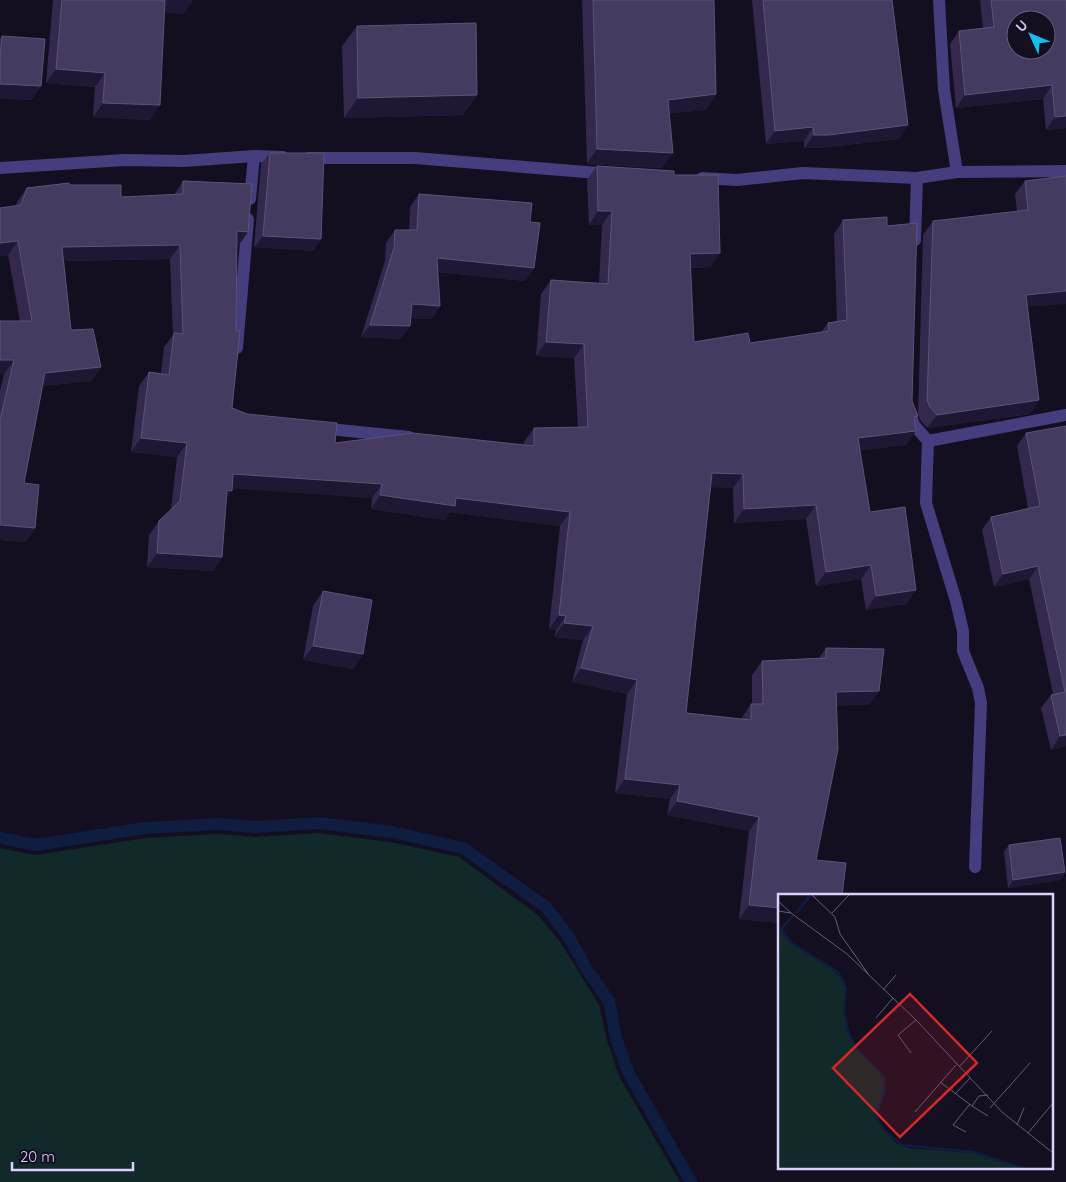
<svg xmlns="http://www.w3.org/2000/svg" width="1066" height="1182" font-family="Quicksand,sans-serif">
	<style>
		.green { fill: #12292a }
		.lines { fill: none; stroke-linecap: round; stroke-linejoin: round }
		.stream { stroke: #0f1d40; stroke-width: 12 }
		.minor { stroke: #453d7d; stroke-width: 12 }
		.tertiary { stroke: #453d7d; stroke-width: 12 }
		.wall { fill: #34294d }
		.shaded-wall { fill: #1f1734 }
		.building { fill: #453b60; stroke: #5d5278; fill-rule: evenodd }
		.inset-river { fill: none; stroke: #0f1d40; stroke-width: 2.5 }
		.inset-road { fill: none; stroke: #635d79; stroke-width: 1 }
		.view { fill: #d62828; fill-opacity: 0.15; stroke: #d62828; stroke-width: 2.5 }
		.inset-edge { fill: none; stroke: #dad1fc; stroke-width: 2.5 }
	</style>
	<rect width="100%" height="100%" fill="#130f21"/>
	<path class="green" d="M318,833L390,842L459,857L538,915L561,943L599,1005L607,1040L619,1076L680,1182H0V848L35,855L146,838L218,834L255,837Z"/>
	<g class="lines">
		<path class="stream" d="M0,838L36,845L145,828L218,824L255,827L319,823L392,832L463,848L546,907L569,937L587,970L609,1001L616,1038L628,1072L691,1182"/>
		<g class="minor">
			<path d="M939,0L944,90L957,172"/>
			<path d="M250,199L254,156"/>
			<path d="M915,240L917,178"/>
			<path d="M237,348L248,219"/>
			<path d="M910,412L914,425L928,441L926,503L956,601L963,631V651L978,688L981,703L975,867"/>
			<path d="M319,428L409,437"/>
			<path d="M928,441L1066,415"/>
		</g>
		<g class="tertiary">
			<path d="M308,158H415L610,174"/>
			<path d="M0,168L124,160L184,161L254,156L283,157"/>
			<path d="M702,178L737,180L803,173L917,178L957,172L1066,171"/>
		</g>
	</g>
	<g class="wall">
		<path d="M53,0H193L183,14L164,12L150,120L93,117L95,87L46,83Z"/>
		<path d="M582,0H714L716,94L706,110L669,113L662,168L587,164Z"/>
		<path d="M752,0H892L899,139L819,148H804V141L766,144Z"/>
		<path d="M980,0H1066V128L1046,130L1043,99L956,108L950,44L959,31L983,29Z"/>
		<path d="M357,26L477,95L463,115L344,118L342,46Z"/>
		<path d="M2,36L41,86L31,100L0,98V39Z"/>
		<path d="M270,153L321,239L313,251L254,247L261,164Z"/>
		<path d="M597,166L674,175L720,253L710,267L690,268L694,342L750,343L821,332L828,323L837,321L834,234L843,220L887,226L915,421L906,445L860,450L870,512L916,590L906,604L866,610L861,579L816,586L806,519L734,523L733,488L711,487L686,713L741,719L751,704H752V675L762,661L819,658L826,648L879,691L869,705H836L780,896V923L739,919L749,831L667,815L670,799L615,793L627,694L572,682L583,640L554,637L556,630L549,629L560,526L450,512L445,520L371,509L372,498L232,488V491L227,497L222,557L213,571L147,567L149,535L159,521L171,510L177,457L131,452L139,386L149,372L161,374L164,347L173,335L170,259L64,261L71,330L101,367L91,381L42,386L24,483L35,528L25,542L0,540V391L4,374H0V321H20L8,255L0,256V208L16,206L17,202L27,188L70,185L121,197L174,195L183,181L248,232L238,246H237L232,408L247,414L335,443L524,445V442L534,428L578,427L574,358L536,356L541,294L551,280L599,283L602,225H589L587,180Z"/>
		<path d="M1066,176L1027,307L1039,400L1030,414L927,428L921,421L918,414L923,235L933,221L1017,211L1015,194L1025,181Z"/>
		<path d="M419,194L530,222L534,268L525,281L438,272L440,306L431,319L410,318L401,339L361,337L385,261L386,243L395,230H409L410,207Z"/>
		<path d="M1066,426V746L1051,750L1041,708L1051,695L1053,694L1029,579L994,587L982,530L991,517L1028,508L1017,446L1026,433Z"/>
		<path d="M323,591L363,654L353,669L303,660L313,606Z"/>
		<path d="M1009,845L1065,872L1060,880L1008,888L1004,852Z"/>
	</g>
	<g class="shaded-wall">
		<path d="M162,0H193L183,14L155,11Z"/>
		<path d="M56,69L105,73L95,87L46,83Z"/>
		<path d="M0,84L41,86L31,100L0,98Z"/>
		<path d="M1052,85L1043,99L956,108L965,95Z"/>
		<path d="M716,94L706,110L657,115L668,100Z"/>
		<path d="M477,95L463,115L344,118L358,98Z"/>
		<path d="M103,103L160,105L150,120L93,117Z"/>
		<path d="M1066,116V128L1046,130L1055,117Z"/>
		<path d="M908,125L899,139L819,148H804L814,135Z"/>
		<path d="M813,127L804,141L766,144L775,131Z"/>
		<path d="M597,149L673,153L662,168L587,164Z"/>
		<path d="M598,211H612L602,225H589Z"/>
		<path d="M237,231L248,232L238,246L227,245Z"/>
		<path d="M263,236L321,239L313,251L254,247Z"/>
		<path d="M18,241L8,255L0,256V243Z"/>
		<path d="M180,245L170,259L53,261L62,247Z"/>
		<path d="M720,253L710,267L680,268L690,254Z"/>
		<path d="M437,258L534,268L525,281L428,271Z"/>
		<path d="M1066,291V304L1016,308L1026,295Z"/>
		<path d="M412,304L440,306L431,319L403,317Z"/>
		<path d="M370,325L410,326L401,339L361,337Z"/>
		<path d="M546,342L584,344L574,358L536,356Z"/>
		<path d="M0,360H14L4,374H0Z"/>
		<path d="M101,367L91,381L35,387L45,373Z"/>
		<path d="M1039,400L1030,414L927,428L937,415Z"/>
		<path d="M916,431L906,445L848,452L858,438Z"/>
		<path d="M141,438L187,443L177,457L131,452Z"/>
		<path d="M712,473L743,474L733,488L702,487Z"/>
		<path d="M233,474L382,484L372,498L224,488Z"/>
		<path d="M227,490L232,491L222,505Z"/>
		<path d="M380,495L456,498L570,512L560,526L450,512L445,520L371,509Z"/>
		<path d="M816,505L806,519L734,523L744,509Z"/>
		<path d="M0,525L35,528L25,542L0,540Z"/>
		<path d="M157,553L222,557L213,571L147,567Z"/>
		<path d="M871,565L861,579L816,586L826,572Z"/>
		<path d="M1038,566L1029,579L994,587L1003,574Z"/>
		<path d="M916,590L906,604L866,610L876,596Z"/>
		<path d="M559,615L566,616L556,630L549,629Z"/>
		<path d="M564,623L593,626L583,640L554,637Z"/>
		<path d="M313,646L363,654L353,669L303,660Z"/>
		<path d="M581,668L637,680L627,694L572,682Z"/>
		<path d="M879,691L869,705L826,706L836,692Z"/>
		<path d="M1066,735V746L1051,750L1060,736Z"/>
		<path d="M625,779L680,785L670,799L615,793Z"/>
		<path d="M677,801L759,817L749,831L667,815Z"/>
		<path d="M1065,872L1060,880L1008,888L1013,880Z"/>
		<path d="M749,905L780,908V923L739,919Z"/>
	</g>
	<g class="building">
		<path d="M62,0H165L160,105L103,103L105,73L56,69Z"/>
		<path d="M593,0H714L716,94L668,100L673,153L597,149Z"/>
		<path d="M763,0H892L908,125L829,135H814L813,127L775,131Z"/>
		<path d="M991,0H1066V116L1055,117L1052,85L965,95L959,31L994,27ZM1016,20H1046V50H1016Z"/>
		<path d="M476,23L477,95L358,98L357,26Z"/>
		<path d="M2,36L45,39L41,86L0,84V59Z"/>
		<path d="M270,153H324L321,239L263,236Z"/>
		<path d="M597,166L674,171V175H718L720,253L690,254L694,342L748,333L750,343L829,331L828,323L847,320L843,220L887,217V226L917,223L912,401L918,416L914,417L916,431L858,438L870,512L905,507L916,590L876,596L871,565L826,572L816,505L744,509L743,474L712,473L686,713L751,720V704H763L762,661L826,658V648L884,649L879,691L836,692L838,749L816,860L846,863L842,896H780V908L749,905L759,817L677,801L680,785L625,779L637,680L581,668L593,626L564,623L566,616L559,615L570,512L456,498L455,506L380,495L382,484L233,474L232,491L227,490L222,557L157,553L159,521L180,501L187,443L141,438L149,372L169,375L174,333L183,334L180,245L62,247L71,330L93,329L101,367L45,373L24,483L39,485L35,528L0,525V420L14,360H0V321H32L18,241L0,243V208L21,205L27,188L69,183L70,185H121V197L183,194V181L252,184L248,232L237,231L236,331H240L232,408L247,414L337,423L335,443L413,433L534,446V428L588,427L584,344L546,342L551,280L608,284L612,211H598Z"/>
		<path d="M1066,176V291L1026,295L1039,400L937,415L930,407L927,400L933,221L1028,210L1025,181Z"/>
		<path d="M419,194L532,203L530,222L540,223L534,268L437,258L440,306L412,304L410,326L370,325L394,248L395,230H417Z"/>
		<path d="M1066,426V735L1060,736L1051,695L1065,692L1038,566L1003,574L991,517L1040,506L1026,433Z"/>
		<path d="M323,591L372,600L363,654L313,646Z"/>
		<path d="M1060,838L1065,872L1013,880L1009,845Z"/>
	</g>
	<g transform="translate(778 894)">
		<rect width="275" height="275" fill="#130f21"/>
		<path d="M2,36L13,50L51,72L63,84L68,94L65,119L69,138L79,156L105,183L106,195L97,221L105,236L118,249L130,254L195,259L243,274H0Z" fill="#12292a"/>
		<path class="inset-river" d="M18,19L31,3L29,1M15,22L3,35L13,49L60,78L68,94L66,119L71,141L79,155L106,183L107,196L98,221L106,236L124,251L195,258L245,274"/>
		<path class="inset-road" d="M34,1L57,23L62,40L91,81M0,7L13,19M0,17L13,19L69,60L138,126L224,218L275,259M54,19L71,1M105,96L118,81M98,124L115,104M133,159L120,141L138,126M181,173L214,137M162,188L194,212L201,202L210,201M178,199L192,184M194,212L210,222M212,214L252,169M137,218L178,171M239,231L246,214M188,238L175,231L192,210M250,239L275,209"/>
		<path class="view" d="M132,100L199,169L122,243L55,174Z"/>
		<rect width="275" height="275" class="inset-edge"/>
	</g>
	<g transform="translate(1031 35) rotate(314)"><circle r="24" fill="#130f21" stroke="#635d79"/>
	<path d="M0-4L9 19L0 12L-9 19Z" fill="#0fc1ea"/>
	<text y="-8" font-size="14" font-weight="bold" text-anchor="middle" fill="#dad1fc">U</text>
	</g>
	<path d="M12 1162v8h121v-8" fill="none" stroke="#dad1fc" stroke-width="2.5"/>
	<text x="20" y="1162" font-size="15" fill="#dad1fc" stroke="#130f21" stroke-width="4" paint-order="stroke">20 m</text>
</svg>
